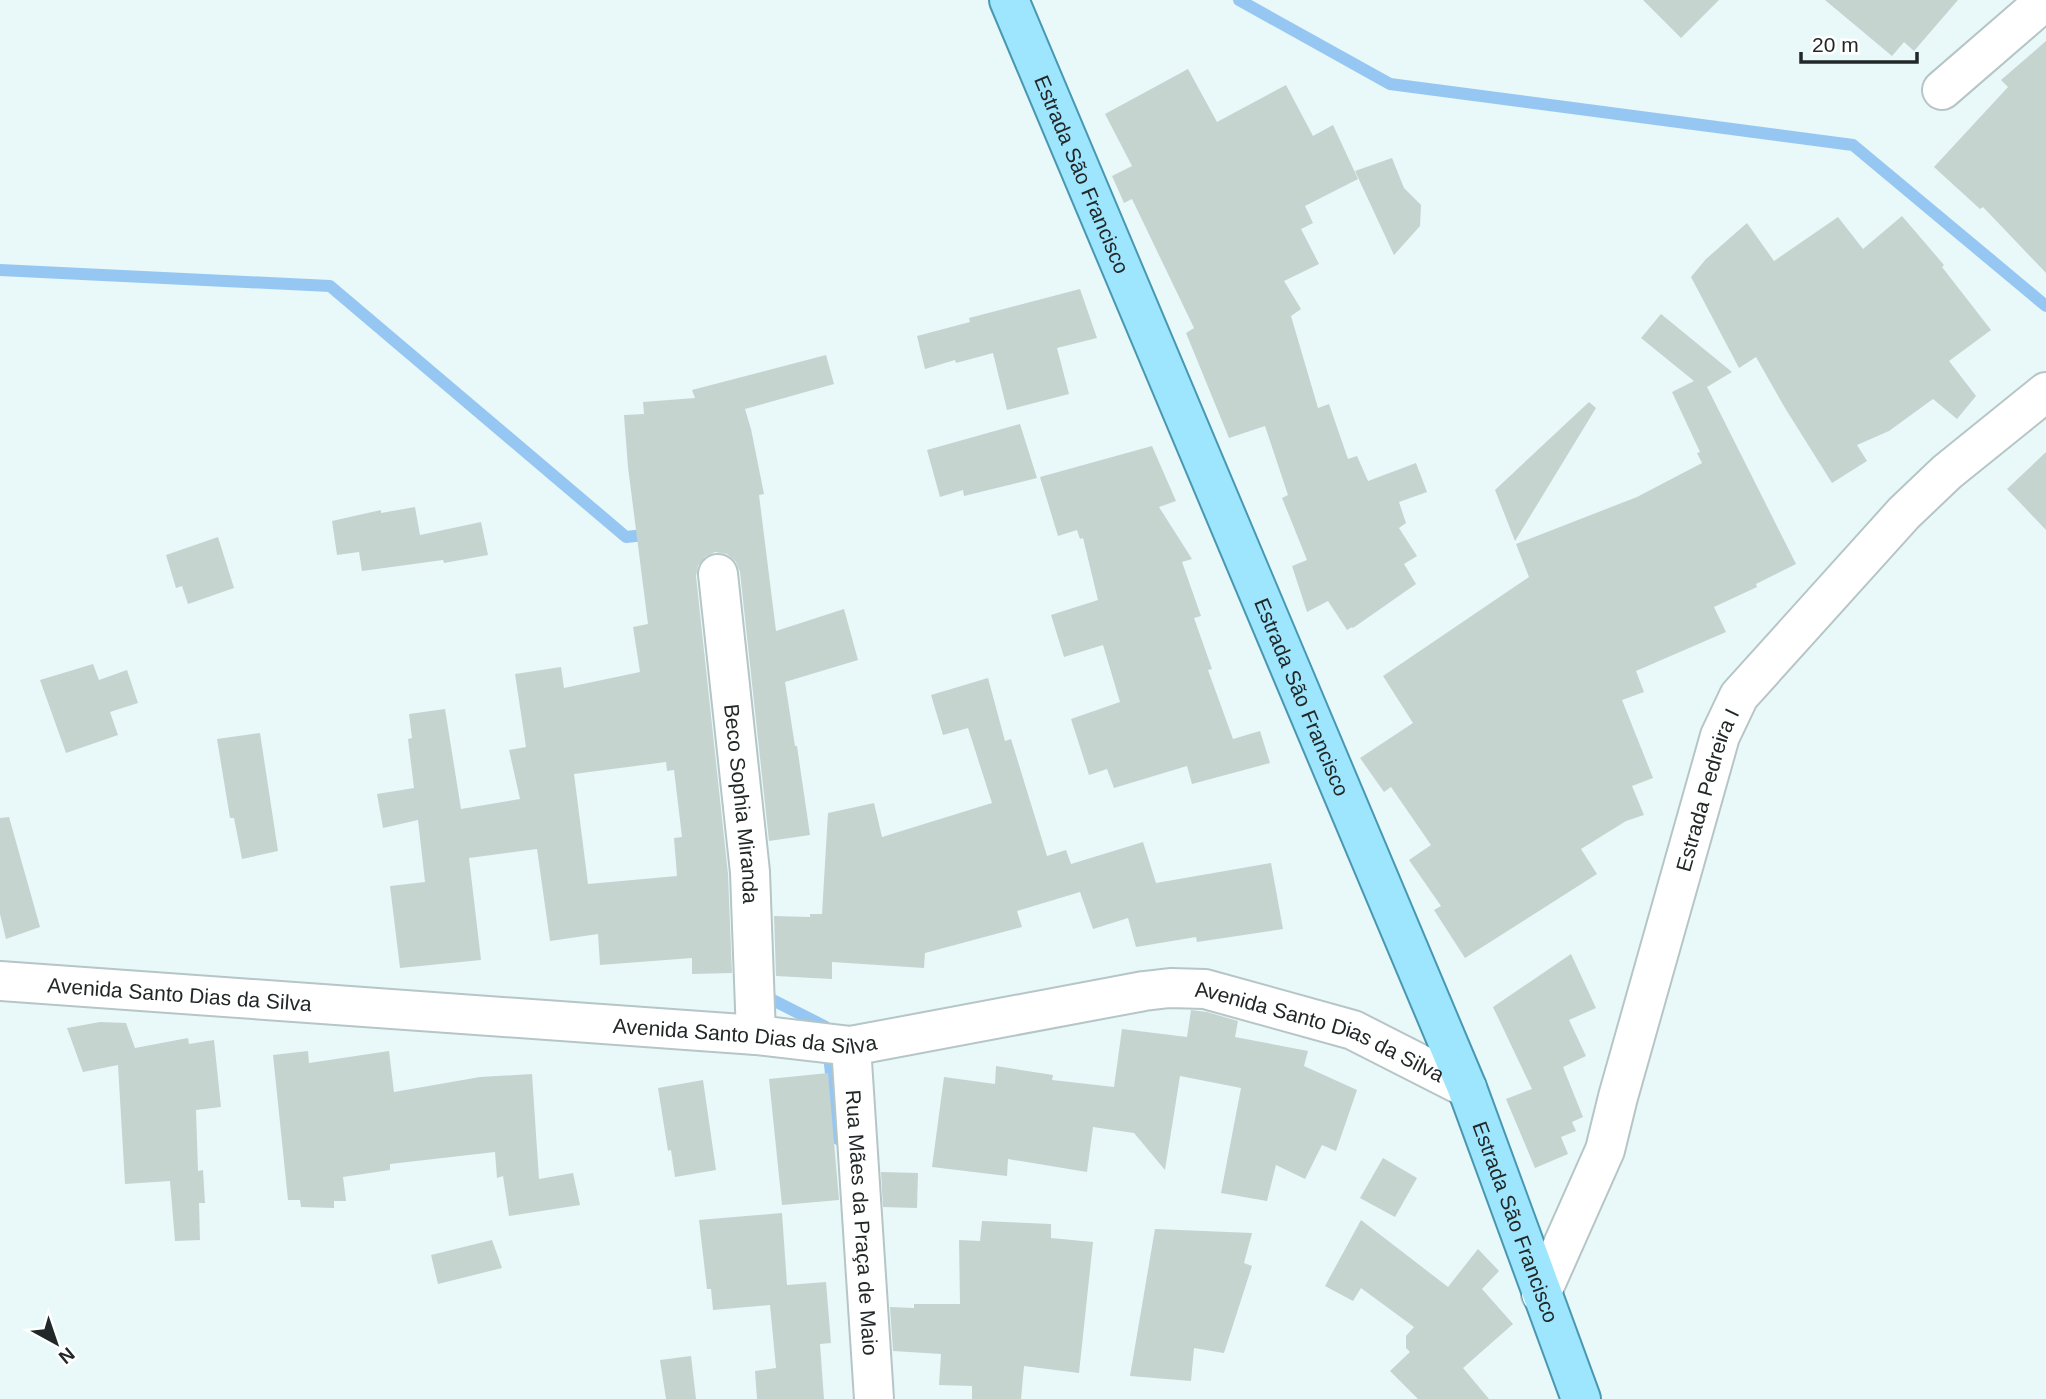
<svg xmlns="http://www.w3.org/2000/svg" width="2046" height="1399" font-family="Arial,sans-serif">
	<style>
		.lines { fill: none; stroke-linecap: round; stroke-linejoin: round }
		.stream { stroke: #96c7f3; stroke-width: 12 }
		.building { fill: #c6d4d0; fill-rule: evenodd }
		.minor-casing { stroke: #b6c5c6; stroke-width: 42 }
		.major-casing { stroke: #4898b2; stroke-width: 42 }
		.minor { stroke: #fff; stroke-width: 38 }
		.major { stroke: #9ee5fe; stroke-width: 38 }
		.labels { text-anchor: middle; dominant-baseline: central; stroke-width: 7; stroke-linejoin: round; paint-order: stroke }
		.street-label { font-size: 21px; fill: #222828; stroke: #fff }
	</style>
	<rect width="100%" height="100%" fill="#e9f8f9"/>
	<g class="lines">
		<g class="stream">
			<path d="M1239,0L1390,84L1853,145L2046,306"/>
			<path d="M0,270L330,286L626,537L653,534"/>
			<path d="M761,994L826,1027L838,1139"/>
		</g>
	</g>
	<g class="building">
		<path d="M1643,0H1719L1681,38Z"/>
		<path d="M1825,0H1958L1914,51L1904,42L1892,56Z"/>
		<path d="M2046,41V273L1983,207L1980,209L1934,167L2008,87L2001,80Z"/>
		<path d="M1188,69L1217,122L1286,85L1313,136L1333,125L1358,179L1305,206L1313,223L1301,229L1319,264L1284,281L1301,309L1291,316L1318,408L1329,404L1348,459L1357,456L1368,481L1416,463L1427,492L1399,502L1406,523L1399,528L1417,556L1404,564L1416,584L1353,628L1352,627L1347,630L1328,601L1307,612L1292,566L1307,560L1282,498L1288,495L1265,426L1229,438L1186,333L1194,328L1132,199L1124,203L1112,176L1132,166L1105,114Z"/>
		<path d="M1392,158L1404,188L1421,205L1420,226L1394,255L1355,171Z"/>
		<path d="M1902,216L1944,265L1942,267L1991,330L1949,361L1976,396L1957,419L1933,399L1889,431L1857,445L1867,461L1832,483L1785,408L1756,357L1739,368L1691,277L1706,259L1747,223L1774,261L1838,217L1863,249Z"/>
		<path d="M1080,289L1097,338L1057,348L1069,394L1007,410L993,353L956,363L955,360L925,369L917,336L970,322L969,318Z"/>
		<path d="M1661,314L1732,372L1707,387L1796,564L1756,584L1757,587L1714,607L1726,632L1636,671L1644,692L1622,700L1653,778L1632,786L1644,815L1626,821L1581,849L1597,874L1465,958L1434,910L1441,906L1409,860L1431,845L1391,787L1384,792L1360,758L1413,723L1383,676L1529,577L1516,544L1637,497L1702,463L1697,453L1700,452L1672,392L1694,381L1641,338Z"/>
		<path d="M826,355L834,384L745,409L751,429L764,494L759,495L776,631L844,609L858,660L785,682L795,746H797L810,835L769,841L740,572L736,562L727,554L715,552L705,557L698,566L696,576L728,874L732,973L692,974V958L600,965L598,934L550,941L537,849L469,858L481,960L400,968L390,886L425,882L418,820L383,828L377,794L414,788L408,739L412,738L409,714L445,709L461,809L520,799L509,750L526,747L515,674L561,667L564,688L640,672L633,627L648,624L628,467L624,415L644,414L643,402L695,398L692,390ZM666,762L667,771L674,770L682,837L674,838L677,876L588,884L574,774Z"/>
		<path d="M1589,402L1596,408L1515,541L1495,490Z"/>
		<path d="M1020,424L1037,478L964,496L963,490L940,497L927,450Z"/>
		<path d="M1152,446L1176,501L1159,507L1192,559L1182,562L1201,616L1194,618L1212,669L1208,670L1233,739L1260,731L1270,763L1192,784L1187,766L1114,788L1107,769L1089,775L1071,719L1120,702L1103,645L1064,657L1051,615L1098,600L1083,538L1080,539L1077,530L1058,536L1040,477Z"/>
		<path d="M2046,452V530L2007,489Z"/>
		<path d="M415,507L420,535L481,522L488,555L444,563L443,560L362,571L359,552L337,555L332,521L381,510V513Z"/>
		<path d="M218,537L234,588L188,604L182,586L176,588L166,555Z"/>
		<path d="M93,664L99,680L127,670L138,703L110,712L118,735L66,753L40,680Z"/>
		<path d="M988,678L1005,741L1011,739L1047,856L1066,850L1071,864L1143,842L1156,883L1271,863L1283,929L1197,942L1196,937L1136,947L1128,918L1093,929L1080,892L1017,911L1022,927L925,953L924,968L832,962V979L776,976L774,916L810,917V914H822L828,813L874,803L882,837L992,803L968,728L943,735L931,695Z"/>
		<path d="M260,733L278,851L242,859L234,818H230L217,739Z"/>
		<path d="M9,817L40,927L6,939L0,914V818Z"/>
		<path d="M1571,954L1596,1008L1569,1020L1586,1056L1563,1067L1583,1117L1572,1122L1576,1131L1561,1137L1568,1154L1535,1168L1506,1099L1532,1089L1493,1007Z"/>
		<path d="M1191,1010L1207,1012L1238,1021L1235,1037L1308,1051L1304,1066L1357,1090L1336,1151L1322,1145L1305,1179L1276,1165L1267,1201L1221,1193L1241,1088L1180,1076L1165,1170L1134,1133L1093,1127L1087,1172L1008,1159L1007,1176L932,1167L944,1077L995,1084L996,1066L1053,1075L1052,1080L1114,1087L1122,1029L1187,1037Z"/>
		<path d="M100,1022L126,1023L135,1048L188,1038L189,1044L214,1040L221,1107L196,1110L198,1171L203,1170L205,1203H199L200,1240L175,1241L170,1181L125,1184L118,1065L83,1072L67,1028Z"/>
		<path d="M308,1051L309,1063L389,1051L394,1092L480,1077L532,1074L539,1179L573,1173L580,1205L509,1216L503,1176L497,1178L495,1152L390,1164V1170L343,1177L346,1201H334V1208L301,1207L300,1200H288L273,1055Z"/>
		<path d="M828,1073L839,1200L782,1205L769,1079Z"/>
		<path d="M703,1080L716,1170L675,1177L671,1150L668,1151L658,1088Z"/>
		<path d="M1383,1158L1417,1178L1395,1217L1360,1198Z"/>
		<path d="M881,1172L918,1173L917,1208L883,1207Z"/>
		<path d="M782,1213L787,1285L826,1282L831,1343L820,1344L824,1399H757L755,1371L776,1368L770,1305L713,1310L711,1289H707L699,1220Z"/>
		<path d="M1361,1220L1448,1287L1478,1249L1499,1271L1482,1289L1513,1324L1463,1368L1489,1399H1418L1390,1371L1410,1352L1406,1348V1336L1414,1327L1361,1288L1353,1301L1325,1286Z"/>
		<path d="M982,1221L1051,1224V1238L1093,1242L1079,1373L1024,1366L1021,1399H972V1386L939,1385L941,1354L893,1351L890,1307L914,1308V1304H960L959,1240L980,1241Z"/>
		<path d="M1155,1229L1252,1233L1244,1263L1252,1266L1224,1353L1194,1348L1191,1381L1130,1376Z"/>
		<path d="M492,1240L502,1268L438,1284L431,1255Z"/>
		<path d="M691,1356L696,1399H666L660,1360Z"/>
	</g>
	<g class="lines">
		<g class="minor-casing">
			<g id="minor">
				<path d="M1942,90L2046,0"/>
				<path id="s1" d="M718,574L750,872L756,1035"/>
				<path id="s2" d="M0,981L756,1035L851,1046L1144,991L1170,988L1205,989L1353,1030L1467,1088"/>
				<path id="s3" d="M851,1046L874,1399"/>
				<path id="s4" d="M1541,1294L1605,1150L1618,1097L1720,736L1739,696L1904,513L1947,472L2046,392"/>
			</g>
		</g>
		<g class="major-casing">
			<g id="major">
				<path id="s5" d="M1009,0L1467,1088L1581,1399"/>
			</g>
		</g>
		<use href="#minor" class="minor"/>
		<use href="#major" class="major"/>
	</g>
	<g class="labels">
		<g class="street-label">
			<text stroke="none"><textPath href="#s5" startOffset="189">Estrada São Francisco</textPath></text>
			<text stroke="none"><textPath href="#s5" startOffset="756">Estrada São Francisco</textPath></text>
			<text stroke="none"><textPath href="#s4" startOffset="532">Estrada Pedreira I</textPath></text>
			<text stroke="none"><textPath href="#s1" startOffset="231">Beco Sophia Miranda</textPath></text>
			<text stroke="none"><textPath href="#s2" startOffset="180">Avenida Santo Dias da Silva</textPath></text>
			<text stroke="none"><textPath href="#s2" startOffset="747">Avenida Santo Dias da Silva</textPath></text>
			<text stroke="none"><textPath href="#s2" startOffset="1335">Avenida Santo Dias da Silva</textPath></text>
			<text stroke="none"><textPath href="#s3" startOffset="177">Rua Mães da Praça de Maio</textPath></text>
			<text stroke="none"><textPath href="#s5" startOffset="1323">Estrada São Francisco</textPath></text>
		</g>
	</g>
	<g transform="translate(56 1343) rotate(140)" stroke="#ffffff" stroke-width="5" paint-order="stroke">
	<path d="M0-5L12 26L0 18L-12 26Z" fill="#222828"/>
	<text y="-10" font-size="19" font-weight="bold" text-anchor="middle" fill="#222828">N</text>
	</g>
	<path d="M1801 52v10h116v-10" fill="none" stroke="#222828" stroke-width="3.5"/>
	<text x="1812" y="52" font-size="21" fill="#222828" stroke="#ffffff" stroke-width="5" paint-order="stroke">20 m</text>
</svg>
